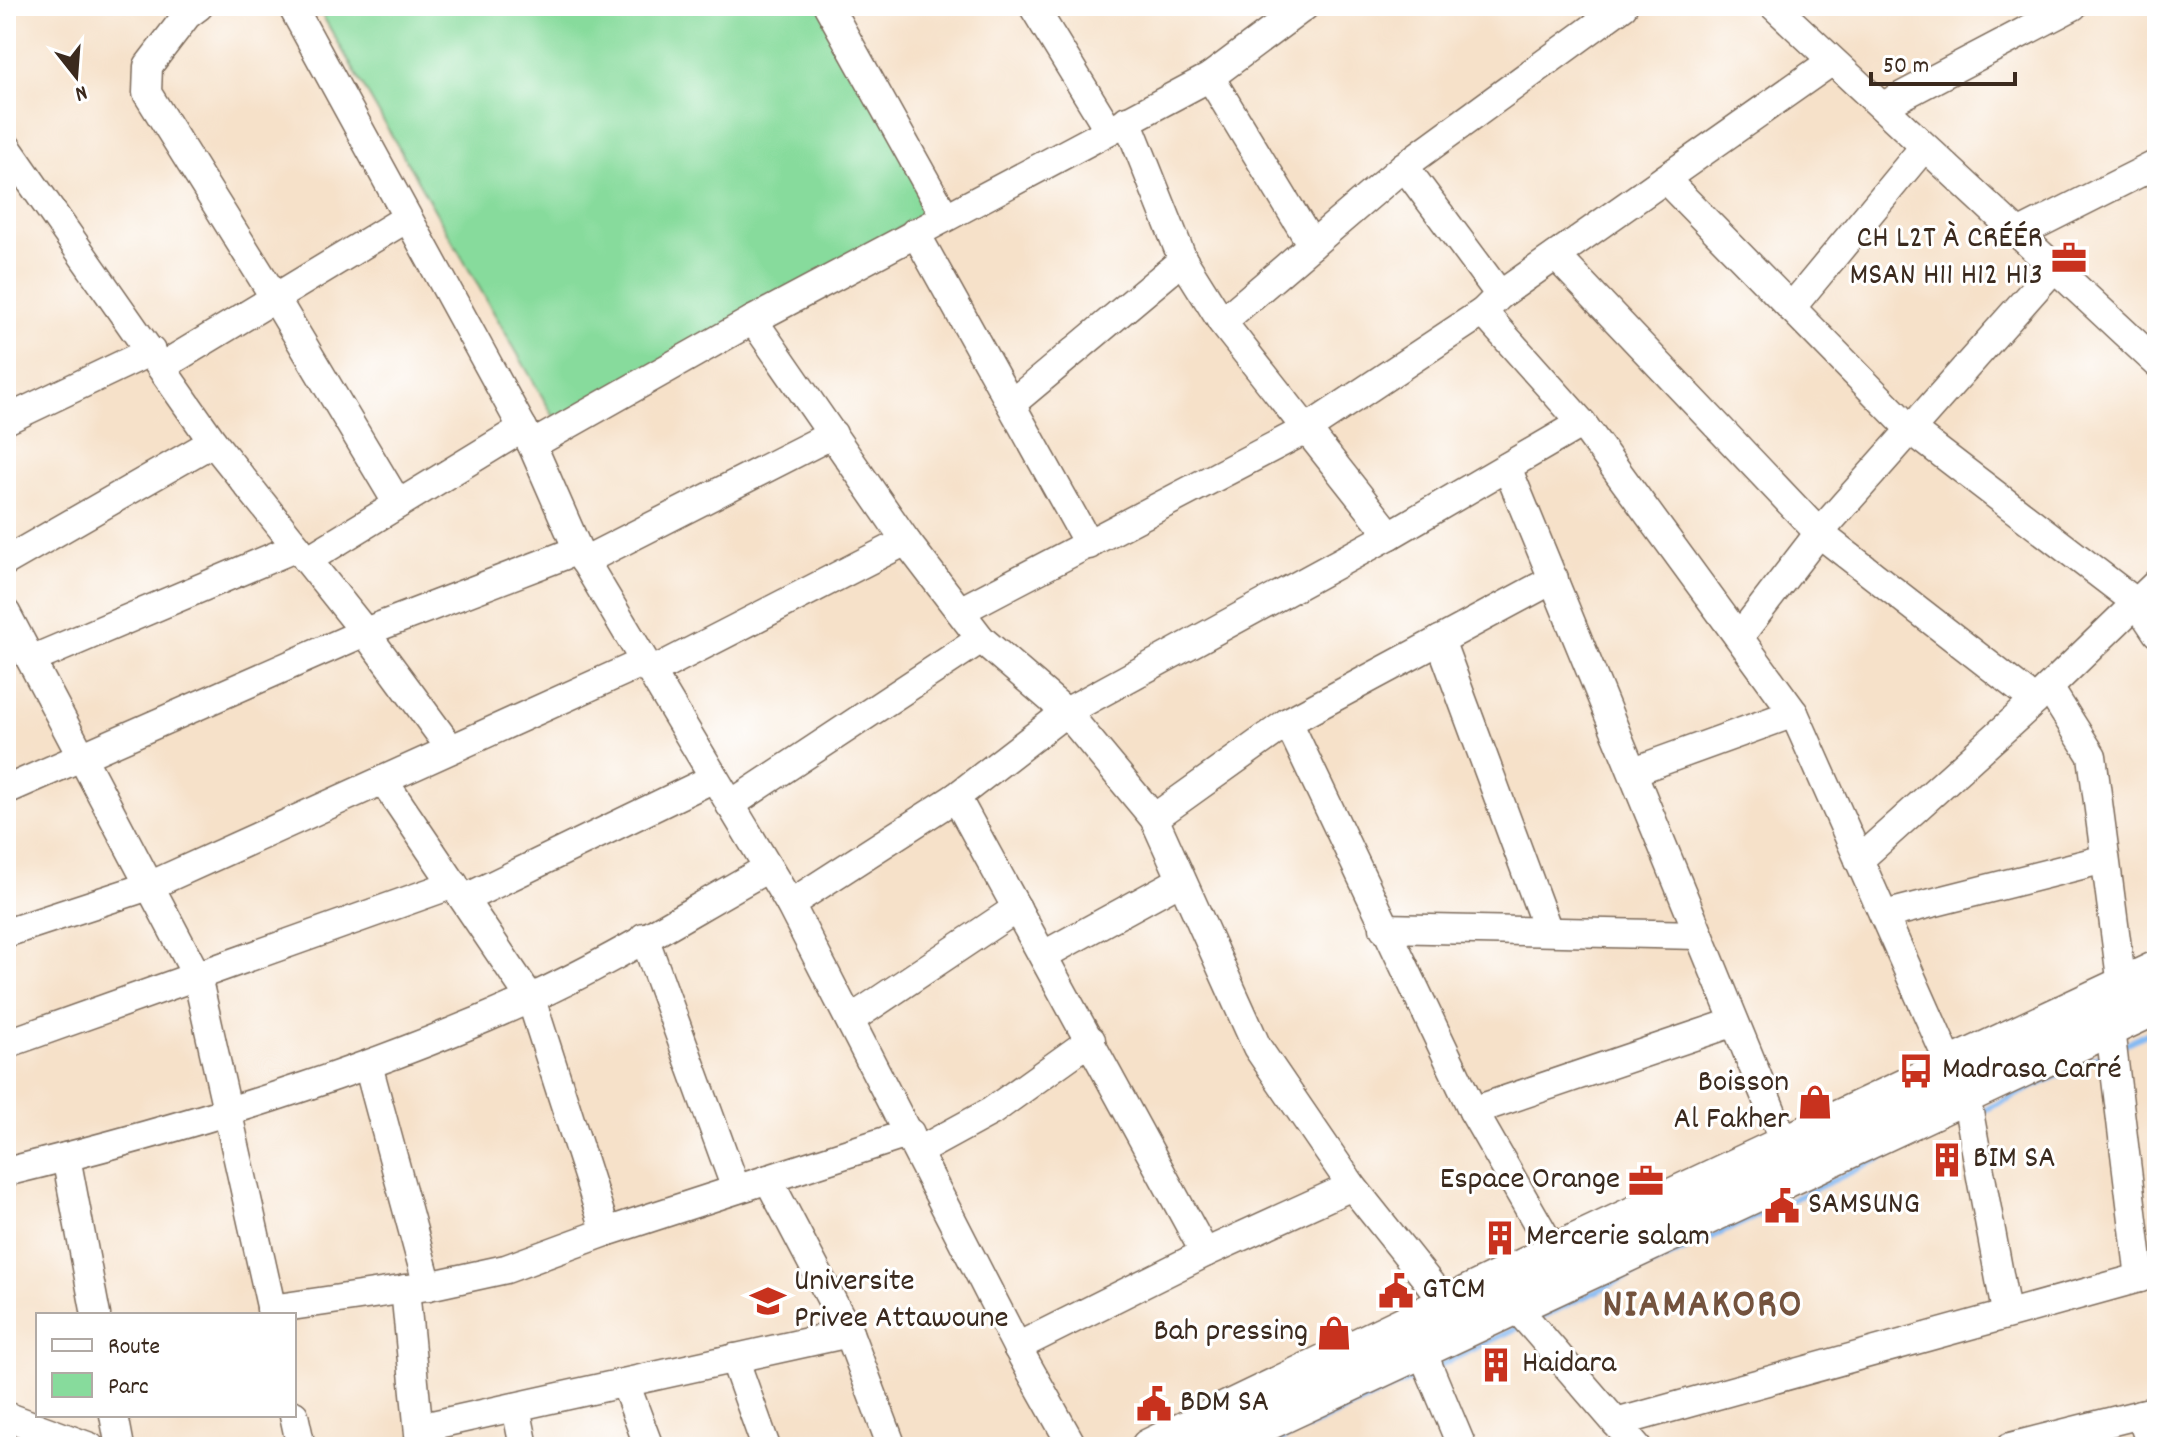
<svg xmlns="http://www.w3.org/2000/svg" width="2163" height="1453" font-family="Dekko,sans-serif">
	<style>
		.green { fill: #87db9c; stroke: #61825d; stroke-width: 2 }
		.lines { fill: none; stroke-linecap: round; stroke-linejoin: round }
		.stream { stroke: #84baf3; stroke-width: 6 }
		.minor-casing { stroke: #7c6a5a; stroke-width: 31 }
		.major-casing { stroke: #7c6a5a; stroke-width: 39 }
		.minor { stroke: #fff; stroke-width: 28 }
		.major { stroke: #fff; stroke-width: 36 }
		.labels { text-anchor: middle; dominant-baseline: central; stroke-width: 6; stroke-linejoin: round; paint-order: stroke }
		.poi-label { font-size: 32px; fill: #3b2a1e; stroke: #fff; text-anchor: start }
		.district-label { font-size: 40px; font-weight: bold; letter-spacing: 2px; fill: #74533e; stroke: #fff }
	</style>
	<rect width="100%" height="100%" fill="#fff"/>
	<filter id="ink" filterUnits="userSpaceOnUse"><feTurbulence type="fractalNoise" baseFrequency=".0125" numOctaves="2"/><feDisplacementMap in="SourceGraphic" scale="16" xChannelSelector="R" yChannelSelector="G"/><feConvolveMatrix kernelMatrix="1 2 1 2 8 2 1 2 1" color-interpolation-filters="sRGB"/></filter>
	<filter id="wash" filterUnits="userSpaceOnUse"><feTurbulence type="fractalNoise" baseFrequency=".006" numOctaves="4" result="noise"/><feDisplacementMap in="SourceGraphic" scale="32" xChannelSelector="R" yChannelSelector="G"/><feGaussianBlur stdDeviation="1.8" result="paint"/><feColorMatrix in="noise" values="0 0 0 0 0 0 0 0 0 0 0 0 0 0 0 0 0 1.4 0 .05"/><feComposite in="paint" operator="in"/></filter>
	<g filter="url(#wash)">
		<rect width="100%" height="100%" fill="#f6e1c9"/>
		<path class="green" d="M317,6H821L936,207L558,424Z"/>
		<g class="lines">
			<g class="stream">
				<path d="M2121,1046L2157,1029"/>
				<path d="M1976,1114L2103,1054"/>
				<path d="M1537,1319L1962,1120"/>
				<path d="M1440,1365L1523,1325"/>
				<path d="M1266,1447L1422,1374"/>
			</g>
		</g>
	</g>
	<g filter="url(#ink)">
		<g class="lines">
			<g class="minor-casing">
				<g id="minor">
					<path d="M199,6L187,15L148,66L147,93L275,298L398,504"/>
					<path d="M292,6L532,445L578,550L790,904L1017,1347L1073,1447"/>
					<path d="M828,6L945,216"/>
					<path d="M1033,6L1109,130"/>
					<path d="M1774,6L2157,363"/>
					<path d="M1210,77L1312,245"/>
					<path d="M1883,106L2073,6"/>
					<path d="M1127,120L1183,260L1222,322L1390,535"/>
					<path d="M6,146L213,442L365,632L451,749"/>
					<path d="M1404,166L1500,295"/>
					<path d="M1665,179L1911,430L2137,603L2157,633"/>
					<path d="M915,232L1089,545"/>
					<path d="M2018,234L2157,164"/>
					<path d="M1556,256L1819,533L2035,701"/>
					<path d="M1791,308L1924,147"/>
					<path d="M1483,312L1582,423L1794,713L1951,1067"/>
					<path d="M753,320L906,541L981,639L1066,712L1154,818L1257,1047L1352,1186L1447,1305"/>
					<path d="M1222,322L1404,166L1623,6"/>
					<path d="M161,367L407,218"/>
					<path d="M1011,404L1183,260"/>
					<path d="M6,420L151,351"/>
					<path d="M532,445L753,320L1210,77L1305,6"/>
					<path d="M1507,467L1785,1144"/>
					<path d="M307,560L523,428"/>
					<path d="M6,561L213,442"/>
					<path d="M584,561L833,434"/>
					<path d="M960,611L1307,429L1483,312L1500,295L1832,61"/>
					<path d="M6,613L197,976L273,1315"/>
					<path d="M1739,637L1819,533L2054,268"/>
					<path d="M1440,640L1548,931"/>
					<path d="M31,660L297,547"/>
					<path d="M651,672L906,541"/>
					<path d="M2049,688L2092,756L2122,986"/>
					<path d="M1288,722L1473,1111L1554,1252"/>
					<path d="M1634,771L1794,713"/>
					<path d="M383,780L531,999L606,1232"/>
					<path d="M6,790L365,632L578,550"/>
					<path d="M956,797L1205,1253"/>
					<path d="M730,805L981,639"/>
					<path d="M1154,818L1288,722L1554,579"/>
					<path d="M1859,860L2035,701L2157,583"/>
					<path d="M464,899L714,778"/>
					<path d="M790,904L956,797L1066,712L1390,535L1582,423"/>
					<path d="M1884,915L2105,859"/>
					<path d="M1384,928L1699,935"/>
					<path d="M6,933L149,886L644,662"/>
					<path d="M644,937L736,1189"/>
					<path d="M1044,955L1181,880"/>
					<path d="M850,1020L1017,908"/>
					<path d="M2110,1029L2140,1278"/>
					<path d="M6,1044L454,884"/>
					<path d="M368,1065L428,1286"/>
					<path d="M1966,1096L2006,1312"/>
					<path d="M1473,1111L1732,1023"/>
					<path d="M919,1151L992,1111L1091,1040"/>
					<path d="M66,1157L96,1315"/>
					<path d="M6,1172C185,1128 361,1075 529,999C611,962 689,912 768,868"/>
					<path d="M768,1179L849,1333L892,1447"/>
					<path d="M405,1289L420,1444"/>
					<path d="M1514,1305L1637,1447"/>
					<path d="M271,1309L428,1286L506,1269L606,1232L910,1133"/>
					<path d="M1017,1347L1205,1253L1352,1186"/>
					<path d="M1421,1349L1462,1447"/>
					<path d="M734,1358L766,1447"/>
					<path d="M625,1383L649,1447"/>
					<path d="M516,1407L524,1447"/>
					<path d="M2140,1414L2152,1447"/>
					<path d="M114,1415L120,1447"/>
					<path d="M294,1415L301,1447"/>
					<path d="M6,1416L90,1447"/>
					<path d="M1616,1423L2157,1273"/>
					<path d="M419,1428L849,1333"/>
					<path d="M2010,1447L2157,1410"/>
				</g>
			</g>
			<g class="major-casing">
				<g id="major">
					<path d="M1149,1447L1554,1252L2157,969"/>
					<path d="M1214,1447L2157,1006"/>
				</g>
			</g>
			<use href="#minor" class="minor"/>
			<use href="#major" class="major"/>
		</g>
	</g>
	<defs>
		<g id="office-bare" transform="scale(2.76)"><path d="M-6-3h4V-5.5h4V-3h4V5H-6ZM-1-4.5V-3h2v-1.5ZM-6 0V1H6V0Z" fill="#c8321e" stroke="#fff" stroke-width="2.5" paint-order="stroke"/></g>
		<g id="bus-bare" transform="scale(2.76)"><path d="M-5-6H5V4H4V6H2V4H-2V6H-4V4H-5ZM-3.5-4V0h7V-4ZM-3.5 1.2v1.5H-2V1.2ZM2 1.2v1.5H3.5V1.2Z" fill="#c8321e" stroke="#fff" stroke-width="2.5" paint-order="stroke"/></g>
		<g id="shop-bare" transform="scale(2.76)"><path d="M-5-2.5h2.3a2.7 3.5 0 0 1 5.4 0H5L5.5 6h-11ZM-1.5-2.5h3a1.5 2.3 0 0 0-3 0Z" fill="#c8321e" stroke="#fff" stroke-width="2.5" paint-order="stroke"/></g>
		<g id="building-bare" transform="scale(2.76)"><path d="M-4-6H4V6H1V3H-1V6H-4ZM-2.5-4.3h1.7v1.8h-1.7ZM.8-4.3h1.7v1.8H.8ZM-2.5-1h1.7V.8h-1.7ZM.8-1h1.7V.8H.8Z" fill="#c8321e" stroke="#fff" stroke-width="2.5" paint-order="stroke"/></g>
		<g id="civic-bare" transform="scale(2.76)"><path d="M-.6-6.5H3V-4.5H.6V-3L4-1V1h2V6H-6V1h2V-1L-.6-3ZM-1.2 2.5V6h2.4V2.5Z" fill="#c8321e" stroke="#fff" stroke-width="2.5" paint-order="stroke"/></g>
		<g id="university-bare" transform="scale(2.76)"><path d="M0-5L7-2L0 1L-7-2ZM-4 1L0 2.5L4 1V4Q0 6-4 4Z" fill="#c8321e" stroke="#fff" stroke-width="2.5" paint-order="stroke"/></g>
	</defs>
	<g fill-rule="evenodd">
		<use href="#office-bare" x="2069" y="258"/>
		<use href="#bus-bare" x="1916" y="1071"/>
		<use href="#shop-bare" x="1815" y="1102"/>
		<use href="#building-bare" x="1947" y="1160"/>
		<use href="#office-bare" x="1646" y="1181"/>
		<use href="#civic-bare" x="1782" y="1206"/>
		<use href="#building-bare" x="1500" y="1238"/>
		<use href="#civic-bare" x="1396" y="1291"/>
		<use href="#university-bare" x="768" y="1301"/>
		<use href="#shop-bare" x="1334" y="1333"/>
		<use href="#building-bare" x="1496" y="1365"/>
		<use href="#civic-bare" x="1154" y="1404"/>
	</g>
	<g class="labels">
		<g class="poi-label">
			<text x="2043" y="240" text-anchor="end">CH L2T À CRÉÉR<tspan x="2043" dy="37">MSAN H11 H12 H13</tspan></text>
			<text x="1942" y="1071">Madrasa Carré</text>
			<text x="1789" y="1084" text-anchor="end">Boisson<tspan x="1789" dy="37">Al Fakher</tspan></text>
			<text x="1973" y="1160">BIM SA</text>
			<text x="1620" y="1181" text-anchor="end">Espace Orange</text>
			<text x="1808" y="1206">SAMSUNG</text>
			<text x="1526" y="1238">Mercerie salam</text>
			<text x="794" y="1283">Universite<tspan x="794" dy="37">Privee Attawoune</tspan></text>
			<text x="1422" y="1291">GTCM</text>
			<text x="1308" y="1333" text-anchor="end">Bah pressing</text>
			<text x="1522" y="1365">Haidara</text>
			<text x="1180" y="1404">BDM SA</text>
		</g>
		<g class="district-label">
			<text x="1703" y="1307">NIAMAKORO</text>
		</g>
	</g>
	<rect width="2163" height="1453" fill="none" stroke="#fff" stroke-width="32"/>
	<rect x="36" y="1313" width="260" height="104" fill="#ffffff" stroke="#b1aaa5" stroke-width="2"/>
	<rect x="52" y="1339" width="40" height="12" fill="#ffffff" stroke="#b1aaa5" stroke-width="2"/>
	<text x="108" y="1353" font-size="24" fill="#3b2a1e">Route</text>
	<rect x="52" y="1373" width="40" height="24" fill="#87db9c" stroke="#b1aaa5" stroke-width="2"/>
	<text x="108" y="1393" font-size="24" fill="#3b2a1e">Parc</text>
	<g transform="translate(76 76) rotate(163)" stroke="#ffffff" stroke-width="6" paint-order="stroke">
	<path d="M0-6L14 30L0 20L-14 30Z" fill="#3b2a1e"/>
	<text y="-12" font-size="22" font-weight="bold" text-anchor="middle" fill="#3b2a1e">N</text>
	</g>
	<path d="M1871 72v12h144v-12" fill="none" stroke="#3b2a1e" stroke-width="4"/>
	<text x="1883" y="72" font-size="24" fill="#3b2a1e" stroke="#ffffff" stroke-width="6" paint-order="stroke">50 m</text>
</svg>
